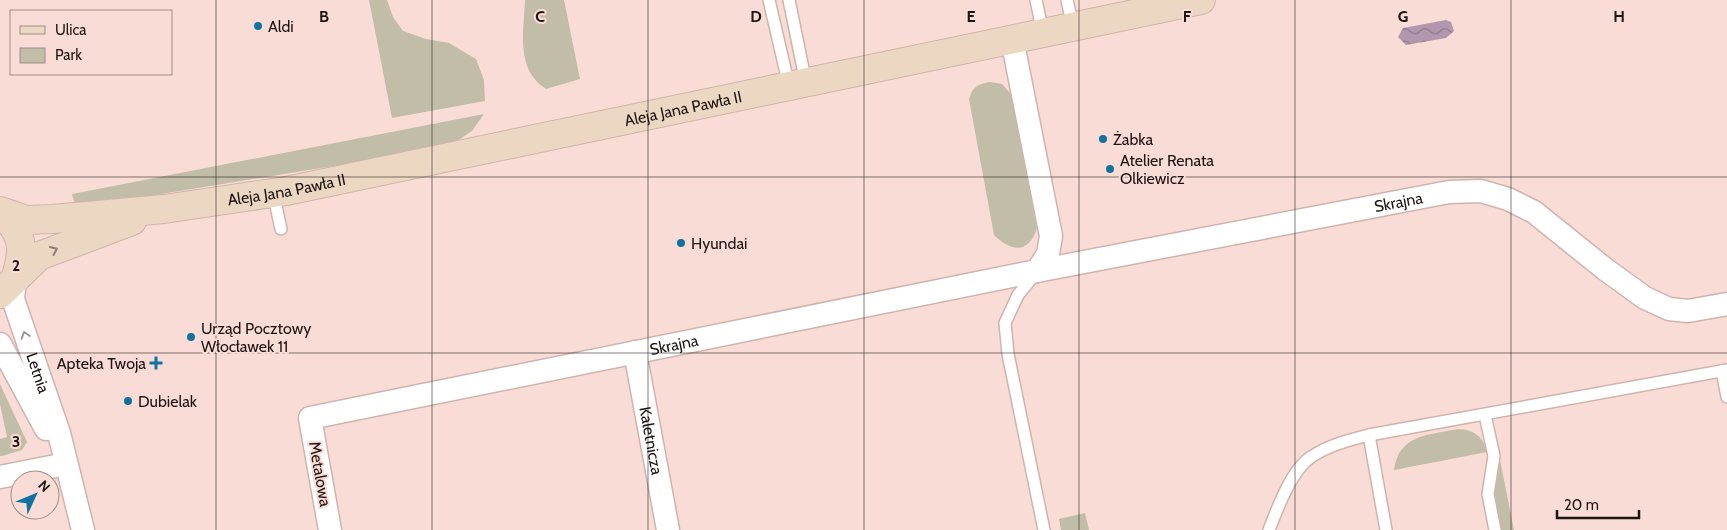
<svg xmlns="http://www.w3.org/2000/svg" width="1727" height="530" font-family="Cabin,sans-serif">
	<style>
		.green { fill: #c2bda8 }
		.water { fill: url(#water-waves) }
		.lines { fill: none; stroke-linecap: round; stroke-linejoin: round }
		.lane-casing { stroke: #d0b3ad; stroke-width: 14 }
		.street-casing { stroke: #d0b3ad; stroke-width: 25 }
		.secondary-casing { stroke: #d0b3ad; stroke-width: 30 }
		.lane { stroke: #fff; stroke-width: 11 }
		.street { stroke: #fff; stroke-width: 22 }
		.secondary { stroke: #ecd7c2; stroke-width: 28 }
		.oneway { stroke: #8f7f73 }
		.oneway2 { stroke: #9a9594 }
		.grid { fill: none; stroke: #1e1412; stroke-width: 1; stroke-opacity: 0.55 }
		.poi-dot { fill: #11729f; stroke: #f9dcd5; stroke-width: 2 }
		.labels { text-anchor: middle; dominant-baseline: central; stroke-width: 4; stroke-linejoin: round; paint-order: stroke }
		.poi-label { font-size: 16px; fill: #1e1412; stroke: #f9dcd5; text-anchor: start }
		.street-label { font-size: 16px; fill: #1e1412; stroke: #f9dcd5 }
		.grid-label { font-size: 16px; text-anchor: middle; font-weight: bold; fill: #1e1412; stroke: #f9dcd5; stroke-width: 4; stroke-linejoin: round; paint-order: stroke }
	</style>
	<defs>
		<pattern id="water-waves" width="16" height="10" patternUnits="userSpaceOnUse" patternTransform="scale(1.25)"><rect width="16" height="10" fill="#b297af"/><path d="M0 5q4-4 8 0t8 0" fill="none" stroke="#907a8d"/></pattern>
	</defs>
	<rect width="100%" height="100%" fill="#f9dcd5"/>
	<g class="green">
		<path d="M369,0H387L393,17L403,31L426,39L449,43L476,59L484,80L485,101L392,118Z"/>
		<path d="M525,0H564L580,79L546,89C515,69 524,32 525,0Z"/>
		<path d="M990,82L1002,84L1011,94L1037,228C1029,254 1011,252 994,235L969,99C972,87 978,84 990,82Z"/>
		<path d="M484,114L472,131L457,141L382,158L76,208L72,194Z"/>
		<path d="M0,384L27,442L22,450L2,456H0V439L7,437L0,404Z"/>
		<path d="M1458,429C1474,430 1483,436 1487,452L1394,470C1399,434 1429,435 1458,429Z"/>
		<path d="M1499,455L1514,530H1501L1494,498Z"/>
		<path d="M1085,513L1089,530H1061L1059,519Z"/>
	</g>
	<path class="water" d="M1446,20L1451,22L1454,31L1446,38L1406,45L1398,37L1403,28Z"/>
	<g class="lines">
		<g class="lane-casing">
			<g id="lane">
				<path d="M769,0L789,86"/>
				<path d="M789,0L806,83"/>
				<path d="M1036,0L1043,33"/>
				<path d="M1067,0L1073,27"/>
				<path d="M273,192L281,229"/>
				<path d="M1035,274L1018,295L1005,323L1008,354L1044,530"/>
				<path d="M1722,371L1727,397"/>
				<path d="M1485,415L1494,456L1488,494L1495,530"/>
				<path d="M1369,435L1386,530"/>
				<path d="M1269,530C1277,509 1292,469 1311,457C1329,445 1349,440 1369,435L1727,370"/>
			</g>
		</g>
		<g class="street-casing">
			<g id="street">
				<path id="s1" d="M1037,271L1449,192L1481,191L1508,199L1534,212L1605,269L1645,298L1669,309L1688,311L1727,304"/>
				<path id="s2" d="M15,279L13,299L59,433L83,530"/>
				<path d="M0,344L46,429"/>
				<path id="s3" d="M635,352L668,530"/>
				<path d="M0,477L66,464"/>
				<path id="s4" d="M330,530L310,418L1037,271L1048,254L1051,236L1012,39"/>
			</g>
		</g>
		<g class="secondary-casing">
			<g id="secondary">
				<path id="s5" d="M0,211L26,220L53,219L164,209L286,191L1201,0"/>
				<path d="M0,212C24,234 25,249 15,279"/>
				<path d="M0,294L39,256L132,221"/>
			</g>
		</g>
		<use href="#lane" class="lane"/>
		<use href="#street" class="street"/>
		<use href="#secondary" class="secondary"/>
	</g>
	<defs><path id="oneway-chevron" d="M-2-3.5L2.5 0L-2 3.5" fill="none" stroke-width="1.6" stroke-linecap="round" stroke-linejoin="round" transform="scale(1.25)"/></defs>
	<use class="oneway" href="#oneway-chevron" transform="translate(54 250) rotate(-24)"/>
	<use class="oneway2" href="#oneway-chevron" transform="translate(25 335) rotate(-108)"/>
	<path class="grid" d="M216,0V530M432,0V530M648,0V530M864,0V530M1079,0V530M1295,0V530M1511,0V530M0,177H1727M0,353H1727"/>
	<g class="poi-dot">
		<circle cx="258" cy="26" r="5"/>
		<circle cx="1103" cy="139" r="5"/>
		<circle cx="1110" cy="169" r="5"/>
		<circle cx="681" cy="243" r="5"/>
		<circle cx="191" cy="337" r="5"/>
		<path d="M153.5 355.5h5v5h5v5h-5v5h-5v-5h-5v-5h5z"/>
		<circle cx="128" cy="401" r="5"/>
	</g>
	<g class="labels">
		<g class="poi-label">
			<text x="268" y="26">Aldi</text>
			<text x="1113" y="139">Żabka</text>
			<text x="1120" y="160">Atelier Renata<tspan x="1120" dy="18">Olkiewicz</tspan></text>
			<text x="691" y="243">Hyundai</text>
			<text x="201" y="328">Urząd Pocztowy<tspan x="201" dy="18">Włocławek 11</tspan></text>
			<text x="146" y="363" text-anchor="end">Apteka Twoja</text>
			<text x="138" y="401">Dubielak</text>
		</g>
		<g class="street-label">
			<text stroke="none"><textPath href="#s5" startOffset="695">Aleja Jana Pawła II</textPath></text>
			<text stroke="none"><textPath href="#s5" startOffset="290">Aleja Jana Pawła II</textPath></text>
			<text stroke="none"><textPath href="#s1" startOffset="368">Skrajna</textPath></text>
			<text stroke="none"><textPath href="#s4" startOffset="485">Skrajna</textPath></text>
			<text stroke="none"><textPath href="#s2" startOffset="98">Letnia</textPath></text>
			<text stroke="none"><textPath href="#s3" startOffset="90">Kaletnicza</textPath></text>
			<text transform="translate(320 474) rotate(80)">Metalowa</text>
		</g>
	</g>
	<g class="grid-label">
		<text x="324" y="22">B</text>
		<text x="540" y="22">C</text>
		<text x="756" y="22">D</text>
		<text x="971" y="22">E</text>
		<text x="1187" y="22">F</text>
		<text x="1403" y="22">G</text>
		<text x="1619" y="22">H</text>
		<text x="16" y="271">2</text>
		<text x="16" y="447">3</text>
	</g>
	<rect x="10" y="10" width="162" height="65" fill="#f9dcd5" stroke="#a18c87"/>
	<rect x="20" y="26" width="25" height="8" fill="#ecd7c2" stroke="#a18c87"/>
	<text x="55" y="35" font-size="15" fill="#1e1412">Ulica</text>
	<rect x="20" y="48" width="25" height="15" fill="#c2bda8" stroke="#a18c87"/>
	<text x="55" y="60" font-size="15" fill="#1e1412">Park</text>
	<g transform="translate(35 495) rotate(46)"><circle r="24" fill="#f9dcd5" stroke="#a18c87"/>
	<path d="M0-4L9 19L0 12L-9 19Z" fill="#11729f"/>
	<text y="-8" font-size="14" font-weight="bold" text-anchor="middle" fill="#1e1412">N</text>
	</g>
	<path d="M1557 510v8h82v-8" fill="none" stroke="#1e1412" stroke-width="2.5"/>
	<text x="1564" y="510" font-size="15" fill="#1e1412" stroke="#f9dcd5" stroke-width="4" paint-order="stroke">20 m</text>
</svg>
